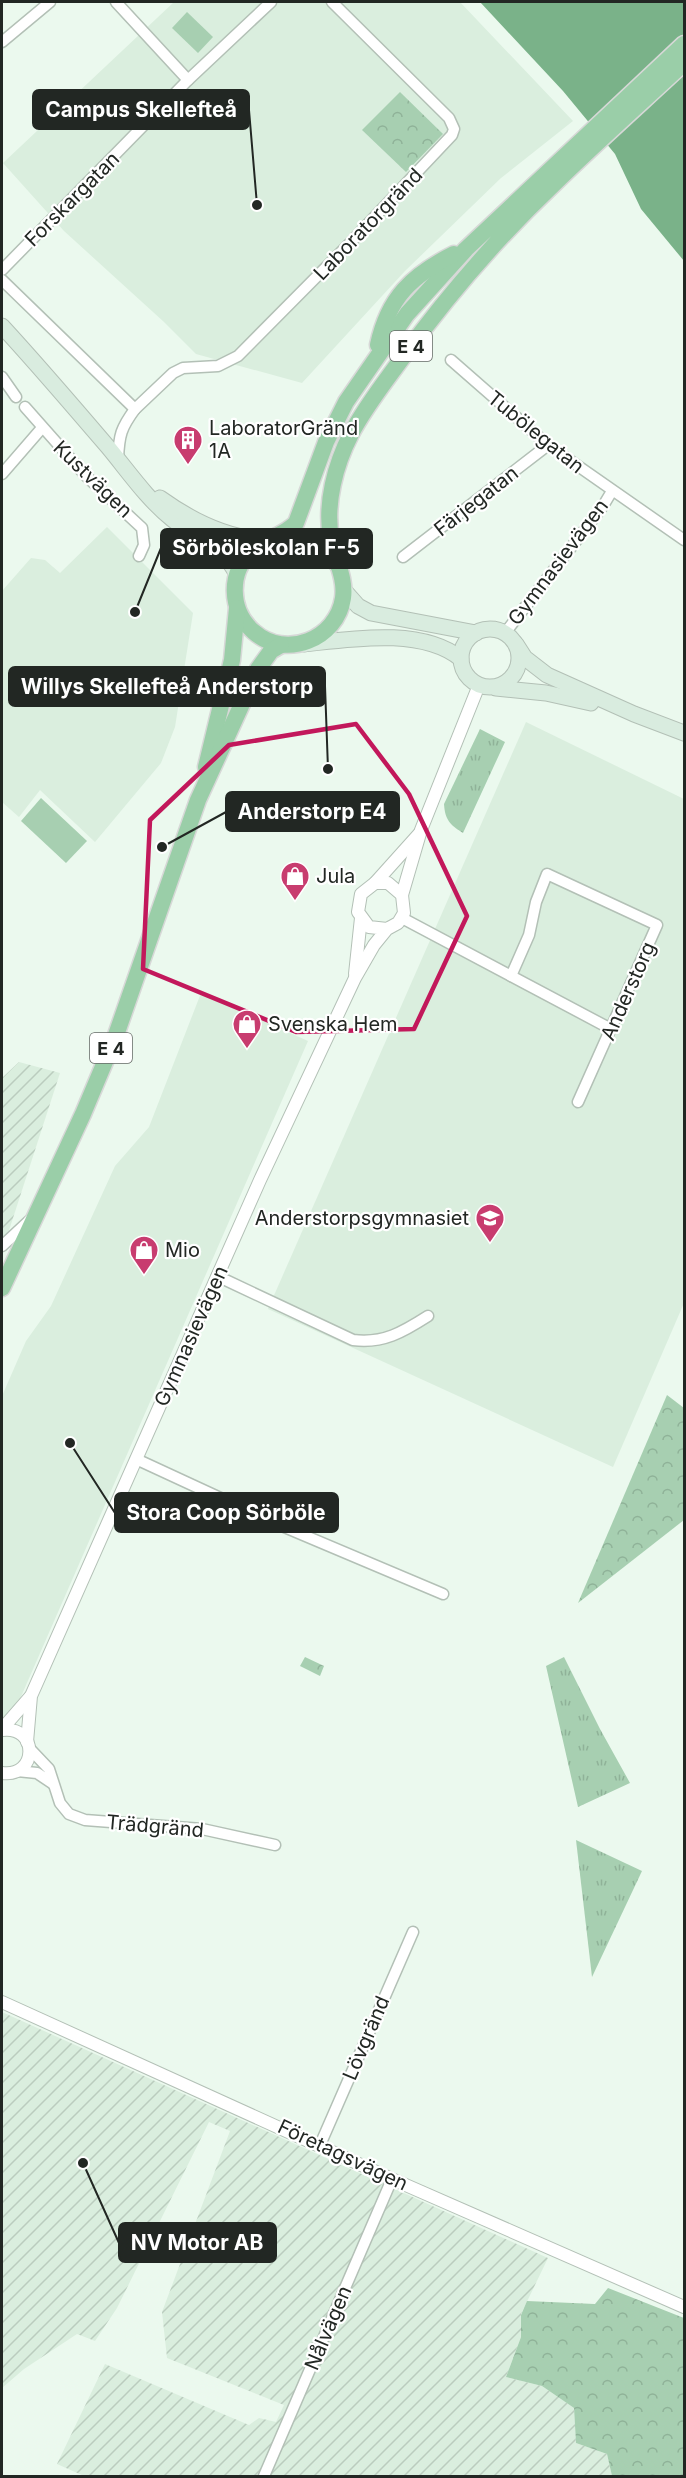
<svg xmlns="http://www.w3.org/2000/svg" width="686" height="2478" font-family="Inter,sans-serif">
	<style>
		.built { fill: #daeede }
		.industrial { fill: url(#industrial-furrows) }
		.grass { fill: url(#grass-tufts) }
		.forest { fill: url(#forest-crowns) }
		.pitch { fill: #a7cfb1 }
		.water { fill: #7ab289 }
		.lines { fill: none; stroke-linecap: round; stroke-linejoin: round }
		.minor-casing { stroke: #b3c0b6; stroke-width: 13 }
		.tertiary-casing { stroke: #b3c0b6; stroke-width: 14 }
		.secondary-casing { stroke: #b3c0b6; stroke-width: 17 }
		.trunk-casing { stroke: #d7d8d7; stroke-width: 19 }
		.minor { stroke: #fff; stroke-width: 10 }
		.tertiary { stroke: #fff; stroke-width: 12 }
		.secondary { stroke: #d9ecdf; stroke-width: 15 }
		.trunk { stroke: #9acea8; stroke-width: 16 }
		.marked { fill: none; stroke: #c2185b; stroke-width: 4.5; stroke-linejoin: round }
		.labels { text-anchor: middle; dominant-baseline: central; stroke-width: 4.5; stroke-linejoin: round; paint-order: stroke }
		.shield { fill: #fff; stroke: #646865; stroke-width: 1.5 }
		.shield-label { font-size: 18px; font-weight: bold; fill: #222723 }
		.street-label { font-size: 20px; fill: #222723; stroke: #fff }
		.poi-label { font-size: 20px; fill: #222723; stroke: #fff; text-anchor: start }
		.leader { fill: none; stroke: #222723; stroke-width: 2 }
		.callout-dot { fill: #222723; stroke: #fff; stroke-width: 2 }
		.callout { fill: #222723; stroke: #222723; stroke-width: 2 }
		.callout-label { font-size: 21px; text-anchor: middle; font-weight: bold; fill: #fff }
	</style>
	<defs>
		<pattern id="industrial-furrows" width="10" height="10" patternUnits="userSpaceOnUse" patternTransform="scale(1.5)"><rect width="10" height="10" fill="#daeede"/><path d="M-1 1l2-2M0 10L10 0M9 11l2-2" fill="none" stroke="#bbccbe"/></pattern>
		<pattern id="grass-tufts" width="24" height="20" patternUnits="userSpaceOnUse" patternTransform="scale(1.5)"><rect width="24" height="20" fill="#a7cfb1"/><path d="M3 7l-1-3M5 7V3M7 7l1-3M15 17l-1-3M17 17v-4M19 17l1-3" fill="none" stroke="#8fb298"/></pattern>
		<pattern id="forest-crowns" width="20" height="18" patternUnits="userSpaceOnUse" patternTransform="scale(1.5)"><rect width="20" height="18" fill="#a7cfb1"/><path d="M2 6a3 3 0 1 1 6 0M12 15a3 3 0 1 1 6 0" fill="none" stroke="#8fb298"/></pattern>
	</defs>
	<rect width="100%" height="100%" fill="#ebf9ee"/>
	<g class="built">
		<path d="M174,2H460L573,121L501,178L405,271L302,383L196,354L164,322L64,231L3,163Z"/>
		<path d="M107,527L193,613L175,727L161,763L95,842L40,790L19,817L2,802V591L31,558L45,560L60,573Z"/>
		<path d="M526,722L684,799V1303L613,1467L268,1309Z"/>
		<path d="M201,993L308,1041L2,1740V1396L26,1341L51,1306L115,1166L149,1127Z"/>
	</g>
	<g class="industrial">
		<path d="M19,1062L60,1073L2,1252V1078Z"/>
		<path d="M2,2012L548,2258L521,2314V2337L506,2377L542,2386L574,2408L576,2443L607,2454L612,2476H84L57,2464L105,2364L249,2425L259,2418L276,2422L284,2405L167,2358L162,2312L230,2131L209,2122L117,2308L95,2341L77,2334L24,2369L2,2388Z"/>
	</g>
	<g class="grass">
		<path d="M480,729L505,742L463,833C450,825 445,820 444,804Z"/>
		<path d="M564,1657L600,1729L630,1783L578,1807L546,1666Z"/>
		<path d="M576,1840L642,1871L592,1977Z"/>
	</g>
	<g class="forest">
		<path d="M400,92L443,134L406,172L362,130Z"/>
		<path d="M667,1395L684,1408V1520L578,1603Z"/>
		<path d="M305,1657L324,1666L320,1676L300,1666Z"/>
		<path d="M608,2288L684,2318V2476H612L607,2454L576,2443L574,2408L542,2386L506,2377L521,2337V2315L527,2301L595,2304Z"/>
	</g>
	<g class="pitch">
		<path d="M187,12L213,37L198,53L172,28Z"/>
		<path d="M41,798L87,841L66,863L21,821Z"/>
	</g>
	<path class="water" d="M480,2H684V261L641,209L615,154L563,91Z"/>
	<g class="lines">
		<g class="minor-casing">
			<g id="minor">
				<path d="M116,2L188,80"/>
				<path d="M2,42L50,2"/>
				<path d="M2,270L188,80L271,2"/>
				<path d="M2,280L135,409L173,373L183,368L218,366L238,356L350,243L452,135L454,129L449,118L332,2"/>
				<path d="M451,360L548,445L684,540"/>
				<path d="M2,377L16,397"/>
				<path d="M25,407L86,476L142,528L144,545L139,556"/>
				<path d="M118,459C119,435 121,428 135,409"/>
				<path d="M2,474L41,429"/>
				<path d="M403,557L548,445"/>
				<path d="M505,633L603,506L612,491"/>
				<path d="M402,918L611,1029"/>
				<path d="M511,976L529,935L536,902L547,874L657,925L578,1102"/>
				<path d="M2,1246L31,1219"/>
				<path d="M217,1276L353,1340C383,1344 403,1332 428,1316"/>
				<path d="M136,1459L270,1521L443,1594"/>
				<path d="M30,1749L49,1769L60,1803L69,1814L85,1820L202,1829L275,1845"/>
				<path d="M17,1771L37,1773L52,1783"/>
				<path d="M320,2145L413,1932"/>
				<path d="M264,2476L392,2179"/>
			</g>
		</g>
		<g class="tertiary-casing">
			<g id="tertiary">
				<path d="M375,883L419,834"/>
				<path d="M402,895L421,830L479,685"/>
				<path d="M355,974L361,918"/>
				<path d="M2,1729L30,1697"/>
				<path d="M2,1730C39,1725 38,1778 2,1773"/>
				<path d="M27,1742L31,1696L260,1180L355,978L374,945L387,929L398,923L404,913L402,895L388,883H375L361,894L358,912L369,927L387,929"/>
				<path d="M2,2002L392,2179L684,2307"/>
			</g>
		</g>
		<g class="secondary-casing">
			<g id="secondary">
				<path d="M2,326C38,365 73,406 108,447C128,471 147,499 172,519C195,538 224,546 237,575"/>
				<path d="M160,498C192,521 227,539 267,540"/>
				<path d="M343,589L358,606L371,613L476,633"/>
				<circle cx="490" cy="658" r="29"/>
				<path d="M304,644C351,639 422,627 461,659"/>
				<path d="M516,644L525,658L547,675L634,714L684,733"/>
				<path d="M496,688L546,693L591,703"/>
			</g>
		</g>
		<g class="trunk-casing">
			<g id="trunk">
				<path d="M684,44L466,249L407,314L346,402L326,442L296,523C284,536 266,538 253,550C228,571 229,611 254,632C286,660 337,639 343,598C346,577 334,558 331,538C325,504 335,465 351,434C365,407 385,382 403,357C448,295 499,236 554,184C596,143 641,103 684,63"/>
				<path d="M378,345C388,298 412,275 454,254"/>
				<path d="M278,537C301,533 323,542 336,563"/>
				<path d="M206,767L232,660L237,608"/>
				<path d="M2,1288L83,1114L115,1038L198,800L258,669L271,651L281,645"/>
			</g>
		</g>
		<use href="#minor" class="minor"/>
		<use href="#tertiary" class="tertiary"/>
		<use href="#secondary" class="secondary"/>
		<use href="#trunk" class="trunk"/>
	</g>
	<path class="marked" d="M356,724L409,794L467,916L414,1029L296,1032L143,969L150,820L229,745Z"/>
	<defs>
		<g id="building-pin" transform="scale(1.5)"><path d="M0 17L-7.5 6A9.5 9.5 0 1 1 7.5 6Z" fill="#c83c6f" stroke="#fff"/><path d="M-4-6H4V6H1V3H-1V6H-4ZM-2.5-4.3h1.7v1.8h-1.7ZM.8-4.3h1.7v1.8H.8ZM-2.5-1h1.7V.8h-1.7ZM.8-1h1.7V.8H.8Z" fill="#fff"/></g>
		<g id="shop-pin" transform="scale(1.5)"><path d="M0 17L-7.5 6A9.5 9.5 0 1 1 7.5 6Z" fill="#c83c6f" stroke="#fff"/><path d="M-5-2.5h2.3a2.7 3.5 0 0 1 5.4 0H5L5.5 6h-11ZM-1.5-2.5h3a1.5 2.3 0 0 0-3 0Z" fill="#fff"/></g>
		<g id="school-pin" transform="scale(1.5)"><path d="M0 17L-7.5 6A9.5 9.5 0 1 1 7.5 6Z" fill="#c83c6f" stroke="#fff"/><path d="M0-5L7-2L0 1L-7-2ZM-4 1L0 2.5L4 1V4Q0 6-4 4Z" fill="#fff"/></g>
	</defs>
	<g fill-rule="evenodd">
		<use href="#building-pin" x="188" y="440"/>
		<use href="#shop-pin" x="295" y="876"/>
		<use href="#shop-pin" x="247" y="1024"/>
		<use href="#school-pin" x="490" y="1218"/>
		<use href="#shop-pin" x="144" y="1250"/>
	</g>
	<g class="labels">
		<g class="shield">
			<rect x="390" y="331" width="42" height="30" rx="4.5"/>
			<rect x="90" y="1033" width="42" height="30" rx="4.5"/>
		</g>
		<g class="shield-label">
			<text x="411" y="346">E 4</text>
			<text x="111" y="1048">E 4</text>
		</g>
		<g class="street-label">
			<text transform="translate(72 199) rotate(-45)">Forskargatan</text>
			<text transform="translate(368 224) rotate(-46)">Laboratorgränd</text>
			<text transform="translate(536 432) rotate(39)">Tubölegatan</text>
			<text transform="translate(93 479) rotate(44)">Kustvägen</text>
			<text transform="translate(476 501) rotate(-38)">Färjegatan</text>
			<text transform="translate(558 562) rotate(-53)">Gymnasievägen</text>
			<text transform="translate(628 991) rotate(-66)">Anderstorg</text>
			<text transform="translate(191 1336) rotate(-66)">Gymnasievägen</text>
			<text transform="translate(155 1826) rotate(5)">Trädgränd</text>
			<text transform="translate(366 2038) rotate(-67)">Lövgränd</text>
			<text transform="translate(343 2155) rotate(25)">Företagsvägen</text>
			<text transform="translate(328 2328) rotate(-67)">Nålvägen</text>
		</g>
		<g class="poi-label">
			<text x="209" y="428">LaboratorGränd<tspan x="209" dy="23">1A</tspan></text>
			<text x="316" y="876">Jula</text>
			<text x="268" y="1024">Svenska Hem</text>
			<text x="469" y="1218" text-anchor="end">Anderstorpsgymnasiet</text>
			<text x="165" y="1250">Mio</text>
		</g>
	</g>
	<path class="leader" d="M257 205L249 110M135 612L161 548M328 769L325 686M162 847L226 812M70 1443L115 1513M83 2163L119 2243"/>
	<g class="callout-dot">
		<circle cx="257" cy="205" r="6"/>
		<circle cx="135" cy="612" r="6"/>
		<circle cx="328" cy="769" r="6"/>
		<circle cx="162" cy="847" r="6"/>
		<circle cx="70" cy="1443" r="6"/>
		<circle cx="83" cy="2163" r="6"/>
	</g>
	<g class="callout">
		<rect x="33" y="90" width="216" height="39" rx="6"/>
		<rect x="161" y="529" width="211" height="39" rx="6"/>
		<rect x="9" y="667" width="316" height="39" rx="6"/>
		<rect x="226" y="792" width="173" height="39" rx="6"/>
		<rect x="115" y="1493" width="223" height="39" rx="6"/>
		<rect x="119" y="2223" width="157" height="39" rx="6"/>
	</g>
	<g class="callout-label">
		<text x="141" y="117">Campus Skellefteå</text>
		<text x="266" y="555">Sörböleskolan F-5</text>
		<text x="167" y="694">Willys Skellefteå Anderstorp</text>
		<text x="312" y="819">Anderstorp E4</text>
		<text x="226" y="1520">Stora Coop Sörböle</text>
		<text x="197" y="2250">NV Motor AB</text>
	</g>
	<rect width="686" height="2478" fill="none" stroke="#222723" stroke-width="6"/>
</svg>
